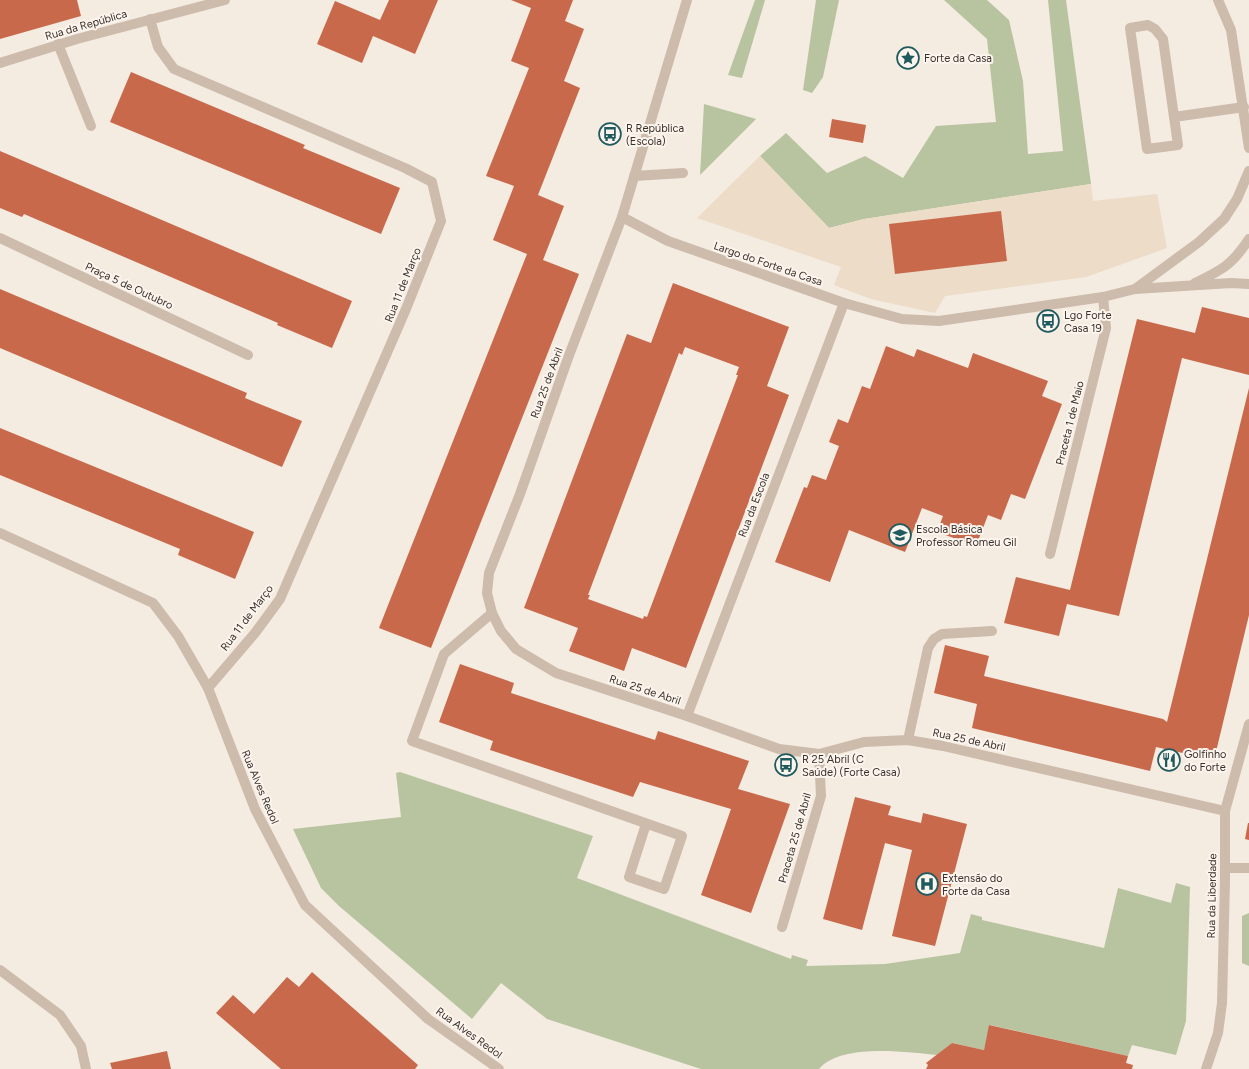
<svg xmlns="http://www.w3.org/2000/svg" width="1249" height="1069" font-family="Figtree,sans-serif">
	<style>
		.green { fill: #b8c4a0 }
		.plaza { fill: #ecdcc8 }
		.building { fill: #c8694b; fill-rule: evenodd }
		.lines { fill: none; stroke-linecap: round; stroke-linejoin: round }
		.lane { stroke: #cdbbac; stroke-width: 10 }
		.street { stroke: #cdbbac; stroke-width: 10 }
		.labels { text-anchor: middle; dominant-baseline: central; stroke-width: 4; stroke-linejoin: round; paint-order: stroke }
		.street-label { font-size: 11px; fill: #3b302b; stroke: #fbf5ee }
		.poi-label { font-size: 11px; fill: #3b302b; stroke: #fbf5ee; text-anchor: start }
	</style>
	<rect width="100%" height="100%" fill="#f4ebe1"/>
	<g class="green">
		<path d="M755,0H765L742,78L728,75Z"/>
		<path d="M816,0H839L823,77L812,93L803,90Z"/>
		<path d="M944,0H987L1009,20L1023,81L1028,154L1063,151L1048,0H1066L1091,184L864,219L829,228L760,156L786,133L827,173L865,156L903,178L936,126L996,122L987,39Z"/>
		<path d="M704,104L756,119L700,175Z"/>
		<path d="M400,772L593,836L577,878L791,959L792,955L808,960L806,966L885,964L960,953L971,914L982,917V920L1104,948L1118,888L1171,903L1176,883L1190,887L1186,1021L1176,1055L1132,1045L1128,1056L990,1025L984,1050L952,1043L937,1055C906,1052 841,1043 819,1069H701L547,1019L501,983L472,1019L339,906L321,888L293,829L401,817L396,773Z"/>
		<path d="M1249,913V966L1242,963V916Z"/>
	</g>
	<path class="plaza" d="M760,156L829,228L864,219L1091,184L1093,201L1157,194L1167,248L1086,277L945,296L935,313L871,299L834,285L841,267L697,218Z"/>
	<g class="building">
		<path d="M0,0H77L81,16L0,39Z"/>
		<path d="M389,0H438L415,54L373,36L362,63L317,44L335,1L380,20Z"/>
		<path d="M511,0H573L565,21L584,29L564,81L580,88L538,195L564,206L543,260L579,274L431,648L379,628L527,254L493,240L514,186L486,176L529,68L511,61L531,8Z"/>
		<path d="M131,72L305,145L303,148L400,188L381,234L110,122Z"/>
		<path d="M832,119L866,125L863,143L829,137Z"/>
		<path d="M0,151L352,301L332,348L277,325L278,323L24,214L22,217L0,208Z"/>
		<path d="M1001,211L1007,261L895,274L889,224Z"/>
		<path d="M673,283L789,327L767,386L789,395L686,668L632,648L624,671L569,651L578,628L524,608L627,334L651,343ZM685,347L739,367L736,375H738L647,617L644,616L643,619L588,599L590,595H588L679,353L682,355Z"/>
		<path d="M0,289L247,393L245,398L302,421L282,467L0,348Z"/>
		<path d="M1202,307L1249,318V375L1182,358L1119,616L1067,604L1059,636L1004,623L1016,577L1070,590L1137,319L1195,333Z"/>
		<path d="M886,346L914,357L917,349L968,368L973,353L1048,381L1042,396L1062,404L1025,499L1011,494L1001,520L988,515L976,546L937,532L943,516L922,508L905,552L849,530L830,582L775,562L804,487L807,488L812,475L826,480L839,446L829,442L838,419L848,423L862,386L870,389Z"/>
		<path d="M1249,388V615L1214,760L1156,747L1150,771L972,728L977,704L934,693L945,645L989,656L984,676L1163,719L1167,722Z"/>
		<path d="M0,428L254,532L235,579L178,555L180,549L0,475Z"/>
		<path d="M460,664L514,683L511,693L560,709L655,740L658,731L749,761L738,789L790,804L751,913L701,895L731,809L640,782L633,797L490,750L493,741L439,722Z"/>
		<path d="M855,797L891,806L888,815L921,823L923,813L967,824L935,946L892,936L912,850L885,843L862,930L823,919Z"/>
		<path d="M1248,823H1249V840L1245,839Z"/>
		<path d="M312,972L418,1065L415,1069H281L216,1013L233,995L254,1014L287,977L299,987Z"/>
		<path d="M989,1025L1128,1056L1126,1063L1133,1065L1132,1069H926L928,1065L926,1063L952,1043L984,1050Z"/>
		<path d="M167,1051L171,1069H112L110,1063Z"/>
	</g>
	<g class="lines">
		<g class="lane">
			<path d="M1148,25L1155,29L1163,39L1178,145L1147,149L1130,28Z"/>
			<path d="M58,44L91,126"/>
			<path d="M1174,117L1244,107"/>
			<path d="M908,740L928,648L934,639L942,634L992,631"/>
		</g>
		<g class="street">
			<path d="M687,0L622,217L568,358L520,494L489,573L487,593L492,613L501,631L516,649L556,673L687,716L779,749L819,754L864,742L908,740L943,746L1225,811"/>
			<path d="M1218,0L1231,30L1249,148"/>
			<path d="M150,19L158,47L174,69L405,168L432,182L441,221L406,309L280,599L255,633L208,688"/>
			<path d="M0,63L77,39L225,0"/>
			<path d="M634,176L683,173"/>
			<path d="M622,217L668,241L844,303L902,319L939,321L1103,297L1135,289L1199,242L1224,219L1237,199L1249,171"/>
			<path d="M0,238L248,355"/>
			<path d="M1195,283C1222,270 1232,265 1249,239"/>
			<path d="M1135,289L1231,283L1249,284"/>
			<path d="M0,533L153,603L178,636L208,688L255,809L305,905L428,1019L499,1069"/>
			<path d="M1050,554L1106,328L1103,297"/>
			<path d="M492,613L444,654L412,741L682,836L664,889L629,877L646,824"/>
			<path d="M687,716L844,303"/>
			<path d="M1225,868H1249"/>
			<path d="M782,927L821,796L819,754"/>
			<path d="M0,970L60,1015L81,1046L86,1069"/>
			<path d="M1206,1069L1218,1033L1222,1003L1225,881V811L1249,724"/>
		</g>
	</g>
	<defs>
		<g id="sight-ring" transform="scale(1.15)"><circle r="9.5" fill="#fbf5ee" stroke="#1f5a5e" stroke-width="1.5"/><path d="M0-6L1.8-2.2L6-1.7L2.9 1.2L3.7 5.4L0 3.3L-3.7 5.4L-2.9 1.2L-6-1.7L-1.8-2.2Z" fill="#1f5a5e"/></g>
		<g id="bus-ring" transform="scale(1.15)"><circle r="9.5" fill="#fbf5ee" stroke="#1f5a5e" stroke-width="1.5"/><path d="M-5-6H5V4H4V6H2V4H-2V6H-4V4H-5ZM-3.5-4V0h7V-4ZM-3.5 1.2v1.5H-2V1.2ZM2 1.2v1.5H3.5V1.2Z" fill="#1f5a5e"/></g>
		<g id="school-ring" transform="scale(1.15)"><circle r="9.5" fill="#fbf5ee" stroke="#1f5a5e" stroke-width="1.5"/><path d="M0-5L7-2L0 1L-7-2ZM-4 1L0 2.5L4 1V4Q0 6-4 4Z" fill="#1f5a5e"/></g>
		<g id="restaurant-ring" transform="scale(1.15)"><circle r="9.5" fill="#fbf5ee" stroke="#1f5a5e" stroke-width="1.5"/><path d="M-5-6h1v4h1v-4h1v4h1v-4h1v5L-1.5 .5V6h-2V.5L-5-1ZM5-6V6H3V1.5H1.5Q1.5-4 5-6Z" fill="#1f5a5e"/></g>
		<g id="hospital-ring" transform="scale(1.15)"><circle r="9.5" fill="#fbf5ee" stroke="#1f5a5e" stroke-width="1.5"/><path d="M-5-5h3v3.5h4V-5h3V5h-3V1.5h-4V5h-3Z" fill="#1f5a5e"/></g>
	</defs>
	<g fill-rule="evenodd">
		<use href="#sight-ring" x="908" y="58"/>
		<use href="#bus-ring" x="610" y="134"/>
		<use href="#bus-ring" x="1048" y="321"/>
		<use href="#school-ring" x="900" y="535"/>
		<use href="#restaurant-ring" x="1169" y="760"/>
		<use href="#bus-ring" x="786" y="765"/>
		<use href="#hospital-ring" x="927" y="884"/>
	</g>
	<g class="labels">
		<g class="street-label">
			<text transform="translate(86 25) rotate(-16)">Rua da República</text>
			<text transform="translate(768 264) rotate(19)">Largo do Forte da Casa</text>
			<text transform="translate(403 285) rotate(-68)">Rua 11 de Março</text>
			<text transform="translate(129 286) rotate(25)">Praça 5 de Outubro</text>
			<text transform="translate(547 383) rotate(-70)">Rua 25 de Abril</text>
			<text transform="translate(1070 423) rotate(-76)">Praceta 1 de Maio</text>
			<text transform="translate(754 505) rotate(-69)">Rua da Escola</text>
			<text transform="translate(247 618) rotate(-53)">Rua 11 de Março</text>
			<text transform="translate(645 690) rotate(18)">Rua 25 de Abril</text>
			<text transform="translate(969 740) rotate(12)">Rua 25 de Abril</text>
			<text transform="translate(260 787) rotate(67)">Rua Alves Redol</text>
			<text transform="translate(795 838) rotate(-74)">Praceta 25 de Abril</text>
			<text transform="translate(1212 896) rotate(-89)">Rua da Liberdade</text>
			<text transform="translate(469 1033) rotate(36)">Rua Alves Redol</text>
		</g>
		<g class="poi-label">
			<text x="924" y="58">Forte da Casa</text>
			<text x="626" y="128">R República<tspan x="626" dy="13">(Escola)</tspan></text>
			<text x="1064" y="315">Lgo Forte<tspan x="1064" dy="13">Casa 19</tspan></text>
			<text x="916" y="529">Escola Básica<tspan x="916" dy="13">Professor Romeu Gil</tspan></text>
			<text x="1184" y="754">Golfinho<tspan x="1184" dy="13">do Forte</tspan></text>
			<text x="802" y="759">R 25 Abril (C<tspan x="802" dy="13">Saúde) (Forte Casa)</tspan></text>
			<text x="942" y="878">Extensão do<tspan x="942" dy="13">Forte da Casa</tspan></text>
		</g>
	</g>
</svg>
